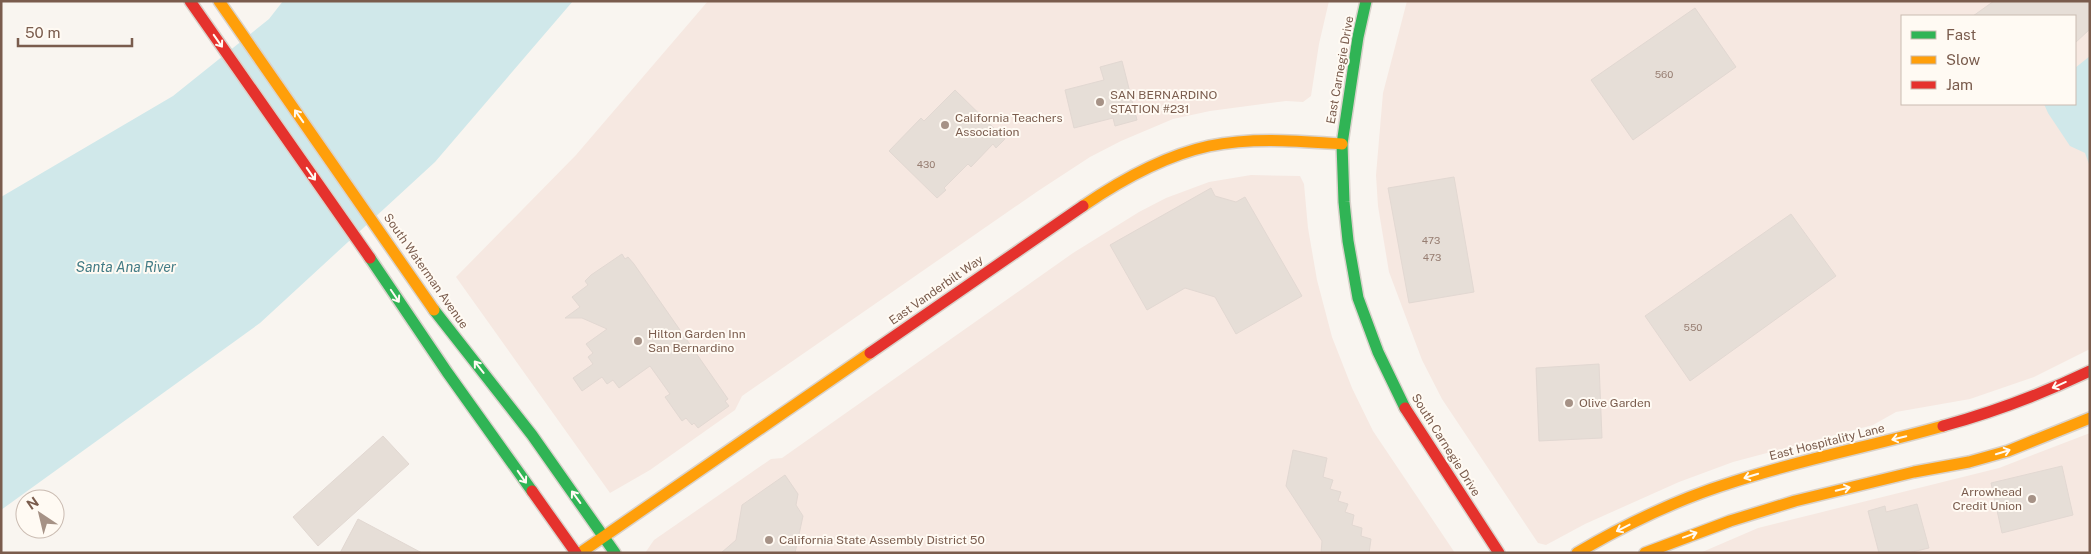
<svg xmlns="http://www.w3.org/2000/svg" width="2091" height="554" font-family="'Public Sans',sans-serif">
	<style>
		.commercial { fill: #f6e8e1; fill-rule: evenodd }
		.water { fill: #d0e8ea }
		.building { fill: #e6ded7; stroke: #e2d8d2 }
		.lines { fill: none; stroke-linecap: round; stroke-linejoin: round }
		.fast-casing { stroke: #d9d2cb; stroke-width: 14 }
		.slow-casing { stroke: #d9d2cb; stroke-width: 14 }
		.jam-casing { stroke: #d9d2cb; stroke-width: 14 }
		.fast { stroke: #30b455; stroke-width: 11 }
		.slow { stroke: #ff9f0a; stroke-width: 11 }
		.jam { stroke: #e5322d; stroke-width: 11 }
		.oneway { stroke: #fffaf3 }
		.poi-dot { fill: #a69286; stroke: #fffaf3; stroke-width: 2 }
		.labels { text-anchor: middle; dominant-baseline: central; stroke-width: 4; stroke-linejoin: round; paint-order: stroke }
		.number-label { font-size: 10px; fill: #977e72 }
		.street-label { font-size: 12px; fill: #7a5c4d; stroke: #fffaf3 }
		.poi-label { font-size: 12px; fill: #7a5c4d; stroke: #fffaf3; text-anchor: start }
		.water-label { font-size: 14px; font-style: italic; fill: #437c86; stroke: #fffaf3 }
	</style>
	<rect width="100%" height="100%" fill="#f9f5f0"/>
	<g class="commercial">
		<path d="M708,1H1329L1319,44L1311,96L1303,102L1286,101L1210,111L1173,119L1121,141L1090,157L1038,191L742,396L735,410L650,470L610,493L456,277L576,155Z"/>
		<path d="M1407,1H2090V349L2034,377L1970,399L1896,412L1873,425L1733,462L1679,482L1585,524L1546,545L1538,543L1442,399L1422,360L1389,272L1378,206L1376,175L1383,93ZM1902,16H2075V104H1902Z"/>
		<path d="M1251,175L1300,176L1304,184L1308,228L1317,280L1332,337L1352,388L1373,431L1455,553H645L654,540L771,459L782,458L1073,253L1139,212L1166,198L1209,182Z"/>
		<path d="M2090,433V553H1700L1758,528L1999,468Z"/>
	</g>
	<g class="water">
		<path d="M283,1H573L435,162L260,323L1,510V197L173,96L269,19Z"/>
		<path d="M2090,56V167L2085,153L2070,146L2048,113L2044,104H2075V68Z"/>
	</g>
	<g class="building">
		<path d="M1994,1H2090V29L2075,43V16H1973Z"/>
		<path d="M1695,8L1736,67L1633,140L1591,80Z"/>
		<path d="M1122,61L1137,120L1115,126L1113,118L1074,128L1065,90L1104,80L1100,67Z"/>
		<path d="M955,90L1005,139L996,148L993,144L971,167L968,164L944,188L946,190L937,198L889,151L921,118L924,121Z"/>
		<path d="M1454,177L1474,292L1409,303L1388,188Z"/>
		<path d="M1211,188L1215,196L1236,202L1245,197L1302,296L1236,334L1215,297L1185,288L1147,310L1110,245Z"/>
		<path d="M1791,214L1836,276L1690,381L1645,316Z"/>
		<path d="M622,254L625,259L628,257L634,264L728,399L725,401L729,406L698,428L694,423L692,425L686,418L682,421L665,397L670,394L650,366L619,388L613,380L607,384L602,377L582,391L573,378L593,364L588,357L593,353L586,344L607,329L582,318H565L580,307L572,297L588,285L585,281L591,275Z"/>
		<path d="M1599,364L1602,438L1539,441L1536,368Z"/>
		<path d="M383,436L409,464L318,546L293,517Z"/>
		<path d="M1293,450L1327,458L1323,477L1333,480L1330,489L1341,492L1338,501L1348,504L1345,512L1354,515L1352,525L1362,528L1361,536L1371,539L1369,553H1321L1322,541L1286,486Z"/>
		<path d="M2062,466L2073,515L2002,533L1991,483Z"/>
		<path d="M785,475L798,494L796,505L803,516L795,553H721L736,540L742,505Z"/>
		<path d="M1917,504L1929,548L1908,553H1879L1868,511L1885,506L1886,512Z"/>
		<path d="M358,519L422,553H340Z"/>
	</g>
	<g class="lines">
		<g class="fast-casing">
			<g id="fast">
				<path d="M1366,1L1358,37L1342,144L1344,202L1348,241L1358,298L1378,352L1405,408"/>
				<path d="M370,258L447,372L532,491"/>
				<path d="M434,310L532,435L615,553"/>
			</g>
		</g>
		<g class="slow-casing">
			<g id="slow">
				<path d="M219,1L434,310"/>
				<path d="M1083,206C1121,180 1163,156 1209,146C1253,137 1298,141 1342,144"/>
				<path d="M580,553L870,353"/>
				<path d="M1577,553C1626,524 1678,499 1733,482C1802,459 1873,446 1943,426"/>
				<path d="M1645,553L1730,521L1795,501L1914,472L1969,462L2008,451L2090,418"/>
			</g>
		</g>
		<g class="jam-casing">
			<g id="jam">
				<path d="M190,1L370,258"/>
				<path d="M870,353L1083,206"/>
				<path d="M1405,408L1499,553"/>
				<path d="M1943,426C1994,412 2042,394 2090,371"/>
				<path d="M532,491L576,553"/>
			</g>
		</g>
		<use href="#fast" class="fast"/>
		<use href="#slow" class="slow"/>
		<use href="#jam" class="jam"/>
	</g>
	<defs><path id="oneway-shaft" d="M-6 0H5M1.5-3L5.5 0L1.5 3" fill="none" stroke-width="1.6" stroke-linecap="round" stroke-linejoin="round" transform="scale(1.25)"/></defs>
	<g class="oneway">
		<use href="#oneway-shaft" transform="translate(218 41) rotate(55)"/>
		<use href="#oneway-shaft" transform="translate(299 116) rotate(-125)"/>
		<use href="#oneway-shaft" transform="translate(311 174) rotate(55)"/>
		<use href="#oneway-shaft" transform="translate(395 296) rotate(56)"/>
		<use href="#oneway-shaft" transform="translate(479 367) rotate(-128)"/>
		<use href="#oneway-shaft" transform="translate(2059 385) rotate(156)"/>
		<use href="#oneway-shaft" transform="translate(1899 438) rotate(166)"/>
		<use href="#oneway-shaft" transform="translate(2003 452) rotate(-17)"/>
		<use href="#oneway-shaft" transform="translate(1751 476) rotate(163)"/>
		<use href="#oneway-shaft" transform="translate(522 477) rotate(55)"/>
		<use href="#oneway-shaft" transform="translate(1843 489) rotate(-14)"/>
		<use href="#oneway-shaft" transform="translate(576 497) rotate(-126)"/>
		<use href="#oneway-shaft" transform="translate(1623 528) rotate(153)"/>
		<use href="#oneway-shaft" transform="translate(1690 535) rotate(-20)"/>
	</g>
	<g class="poi-dot">
		<circle cx="1100" cy="102" r="5"/>
		<circle cx="945" cy="125" r="5"/>
		<circle cx="638" cy="341" r="5"/>
		<circle cx="1569" cy="403" r="5"/>
		<circle cx="2032" cy="499" r="5"/>
		<circle cx="769" cy="540" r="5"/>
	</g>
	<g class="labels">
		<g class="number-label">
			<text x="1664" y="74">560</text>
			<text x="926" y="164">430</text>
			<text x="1431" y="240">473</text>
			<text x="1432" y="257">473</text>
			<text x="1693" y="327">550</text>
		</g>
		<g class="street-label">
			<text transform="translate(1340 70) rotate(-80)">East Carnegie Drive</text>
			<text transform="translate(426 271) rotate(55)">South Waterman Avenue</text>
			<text transform="translate(936 290) rotate(-35)">East Vanderbilt Way</text>
			<text transform="translate(1827 442) rotate(-14)">East Hospitality Lane</text>
			<text transform="translate(1446 445) rotate(58)">South Carnegie Drive</text>
		</g>
		<g class="poi-label">
			<text x="1110" y="95">SAN BERNARDINO<tspan x="1110" dy="14">STATION #231</tspan></text>
			<text x="955" y="118">California Teachers<tspan x="955" dy="14">Association</tspan></text>
			<text x="648" y="334">Hilton Garden Inn<tspan x="648" dy="14">San Bernardino</tspan></text>
			<text x="1579" y="403">Olive Garden</text>
			<text x="2022" y="492" text-anchor="end">Arrowhead<tspan x="2022" dy="14">Credit Union</tspan></text>
			<text x="779" y="540">California State Assembly District 50</text>
		</g>
		<g class="water-label">
			<text x="126" y="267">Santa Ana River</text>
		</g>
	</g>
	<rect width="2091" height="554" fill="none" stroke="#7a5c4d" stroke-width="5"/>
	<rect x="1901" y="15" width="175" height="90" fill="#fffaf3" stroke="#cabbb1"/>
	<rect x="1911" y="31" width="25" height="8" fill="#30b455" stroke="#cabbb1"/>
	<text x="1946" y="40" font-size="15" fill="#7a5c4d">Fast</text>
	<rect x="1911" y="56" width="25" height="8" fill="#ff9f0a" stroke="#cabbb1"/>
	<text x="1946" y="65" font-size="15" fill="#7a5c4d">Slow</text>
	<rect x="1911" y="81" width="25" height="8" fill="#e5322d" stroke="#cabbb1"/>
	<text x="1946" y="90" font-size="15" fill="#7a5c4d">Jam</text>
	<g transform="translate(40 514) rotate(325)"><circle r="24" fill="#fffaf3" stroke="#cabbb1"/>
	<path d="M0-4L9 19L0 12L-9 19Z" fill="#a69286"/>
	<text y="-8" font-size="14" font-weight="bold" text-anchor="middle" fill="#7a5c4d">N</text>
	</g>
	<path d="M18 38v8h114v-8" fill="none" stroke="#7a5c4d" stroke-width="2.5"/>
	<text x="25" y="38" font-size="15" fill="#7a5c4d" stroke="#fffaf3" stroke-width="4" paint-order="stroke">50 m</text>
</svg>
